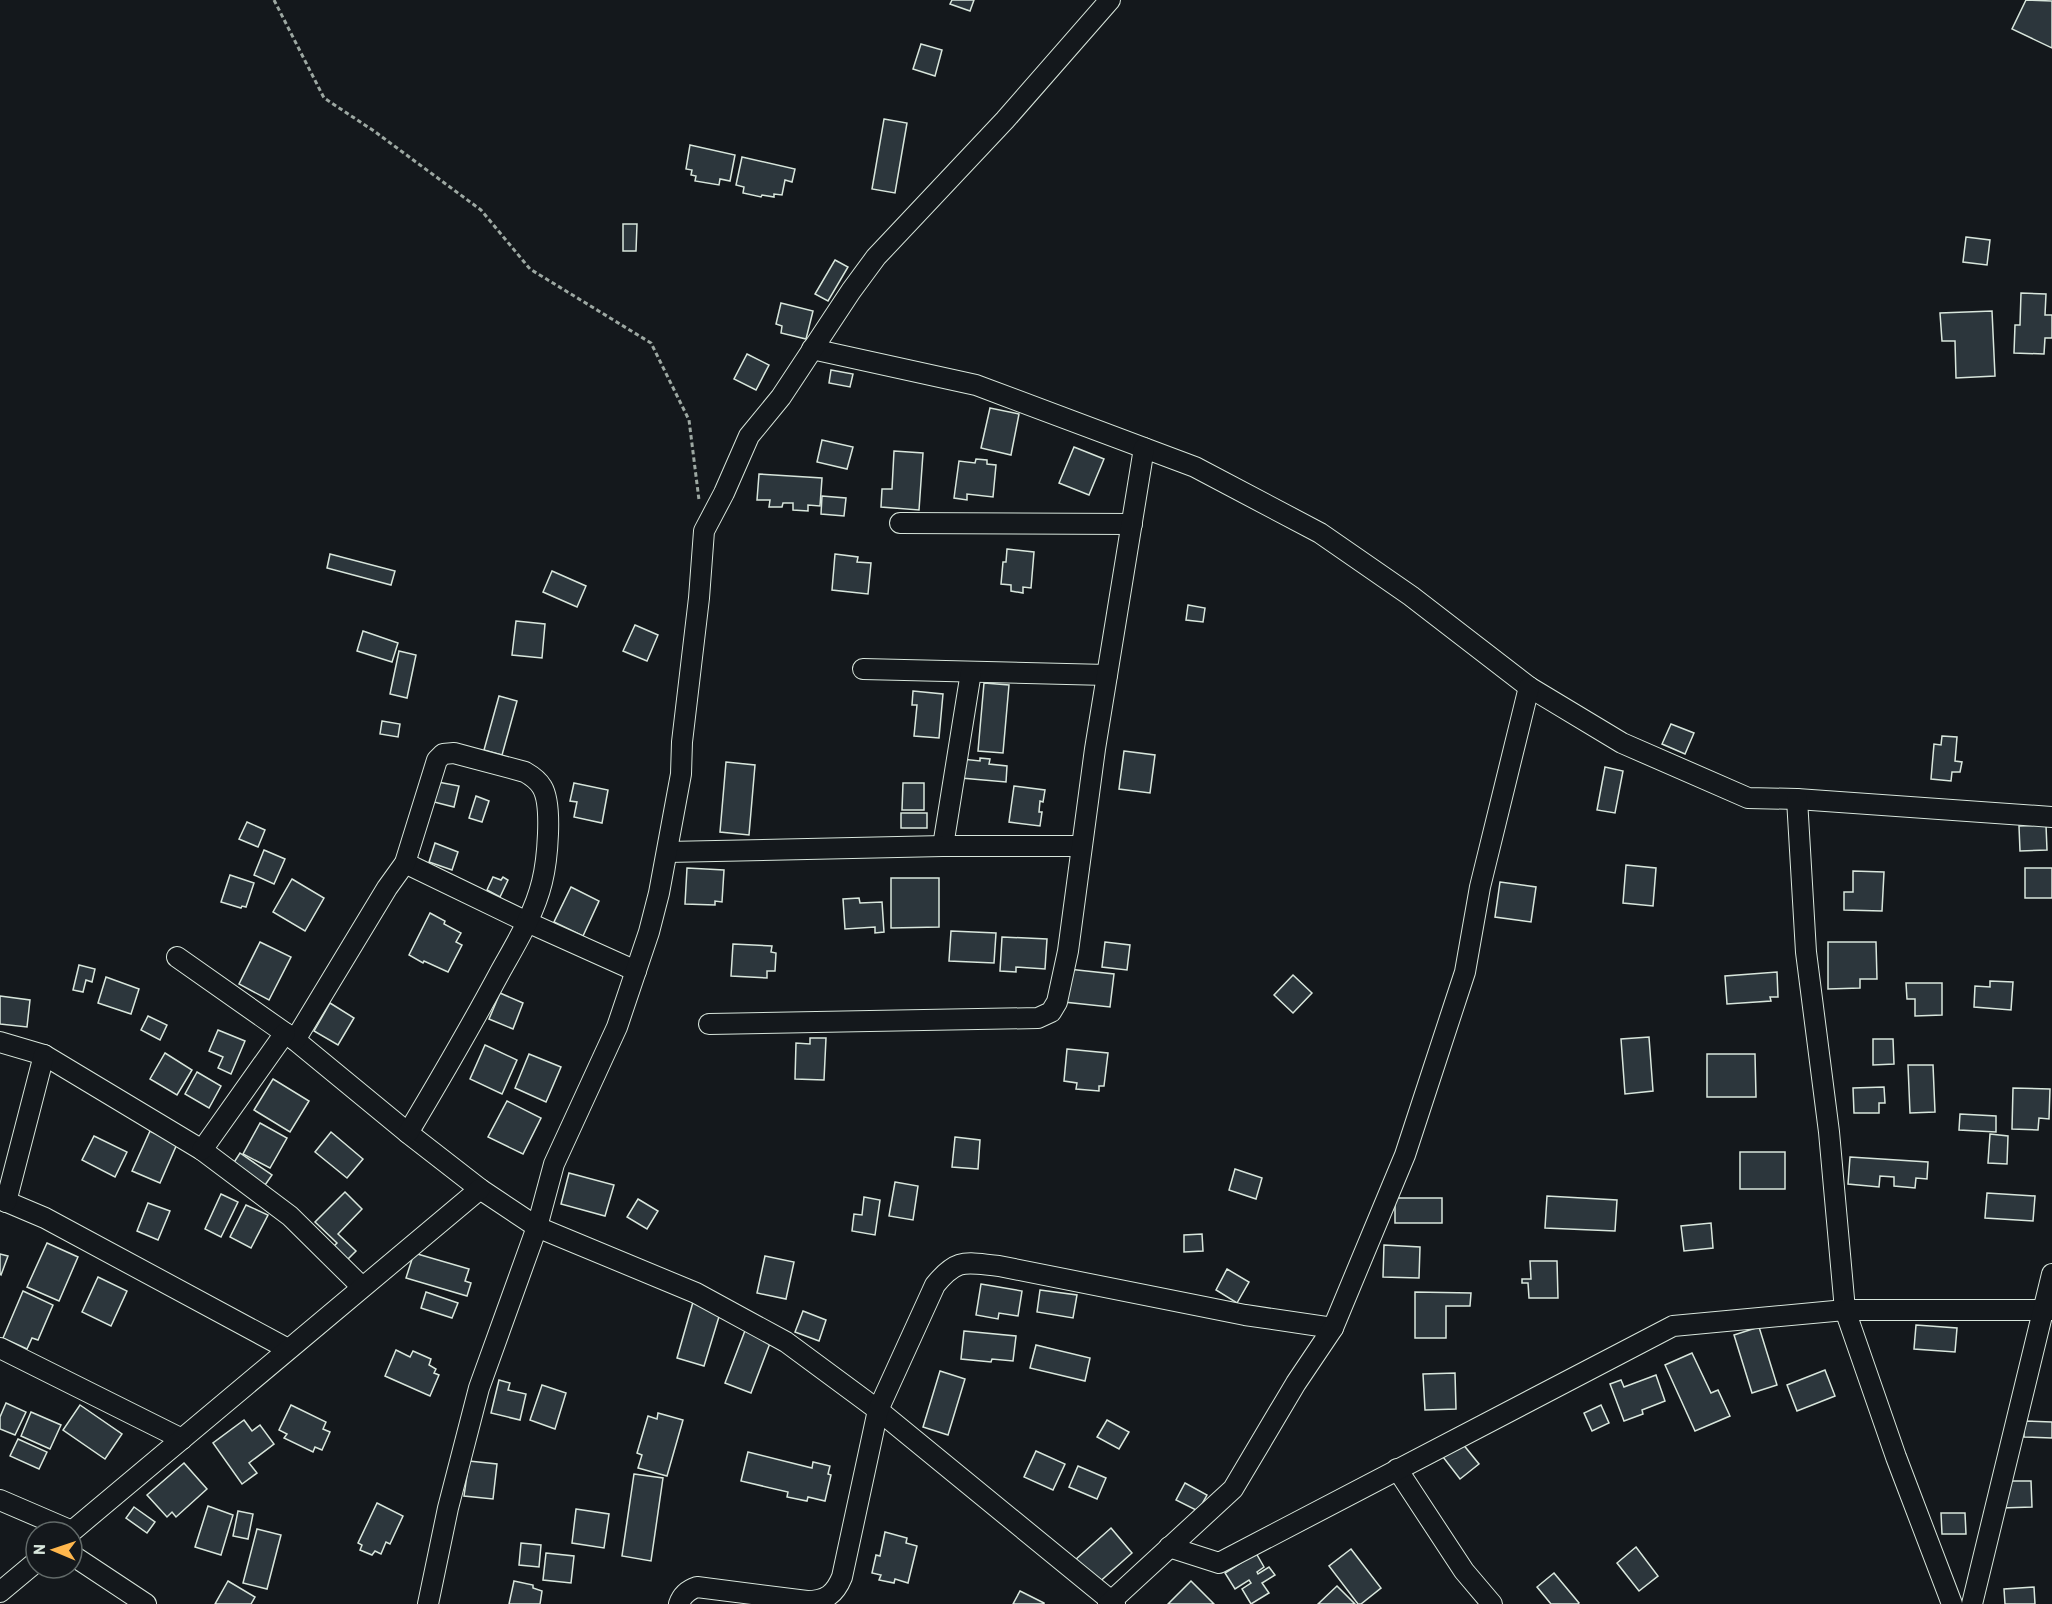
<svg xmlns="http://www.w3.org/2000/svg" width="2052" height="1604" font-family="Barlow,sans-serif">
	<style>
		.building { fill: #2c363c; stroke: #d8e6dc; stroke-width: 1.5 }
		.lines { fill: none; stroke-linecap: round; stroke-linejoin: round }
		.minor-casing { stroke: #d8e6dc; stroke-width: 22 }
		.path { stroke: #9da8a2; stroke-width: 3; stroke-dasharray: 4.5 3; stroke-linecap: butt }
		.minor { stroke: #14181c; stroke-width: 20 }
	</style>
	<rect width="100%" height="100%" fill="#14181c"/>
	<g class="building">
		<path d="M952,0H974L970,11L950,4Z"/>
		<path d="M2026,0L2052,1V48L2012,29Z"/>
		<path d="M921,44L942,50L935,76L913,69Z"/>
		<path d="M884,119L907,123L895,193L872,189Z"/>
		<path d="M690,145L735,155L730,181L720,179L719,185L695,181L696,176L691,175L692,170L686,169Z"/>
		<path d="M742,157L795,169L792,182L785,180L782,195L774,194V197L762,195L761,197L743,193L744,187L736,185Z"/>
		<path d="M623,224H637L636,251H623Z"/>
		<path d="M1966,237L1990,240L1987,265L1963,262Z"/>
		<path d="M835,260L848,267L828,301L815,294Z"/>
		<path d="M2021,293L2046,294L2045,315H2052V338H2045L2044,354L2014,353L2015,325H2020Z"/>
		<path d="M781,303L813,311L806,339L781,333L782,326L776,324Z"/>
		<path d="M1992,311L1995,376L1956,378L1955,341H1942L1940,313Z"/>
		<path d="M747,354L769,365L756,390L734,379Z"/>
		<path d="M831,370L853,374L850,387L829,383Z"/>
		<path d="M990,408L1019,414L1011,455L981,448Z"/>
		<path d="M822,440L853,447L847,469L817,462Z"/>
		<path d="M1074,447L1104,459L1089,495L1059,483Z"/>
		<path d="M894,451L923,453L919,510L881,507L882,489H892Z"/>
		<path d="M976,459L987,460V464L996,465L993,497L967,494V500L954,498L959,461L975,463Z"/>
		<path d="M759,474L822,478L820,506L808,505V511L793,510V503H783L782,507H769L770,500H757Z"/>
		<path d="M822,496L846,498L844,516L821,514Z"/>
		<path d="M1007,549L1034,552L1031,588L1023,587V593L1011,591V585L1001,584L1003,562H1006Z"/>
		<path d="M330,554L395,571L391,585L327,568Z"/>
		<path d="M835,554L858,557L857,562L871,563L868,594L832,590Z"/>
		<path d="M552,571L586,586L577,607L543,592Z"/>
		<path d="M1188,605L1205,608L1203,622L1186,620Z"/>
		<path d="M516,621L545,624L542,658L512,655Z"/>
		<path d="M635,625L658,635L647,661L623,651Z"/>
		<path d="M363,631L398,643L392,662L357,651Z"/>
		<path d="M399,651L416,655L407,698L390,694Z"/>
		<path d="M984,683L1009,685L1003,753L978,751Z"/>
		<path d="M913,691L943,694L939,738L914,736L917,705H912Z"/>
		<path d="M499,696L517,701L502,755L484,750Z"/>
		<path d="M382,721L400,724L398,737L380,734Z"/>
		<path d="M1671,724L1694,733L1685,754L1662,744Z"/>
		<path d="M1942,736L1957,737L1955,761L1962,762L1960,772H1952L1951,781L1931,779L1934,744L1941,745Z"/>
		<path d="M1124,751L1155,755L1150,793L1119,789Z"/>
		<path d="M980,758L990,759L989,764L1007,766L1006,782L961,778L962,759L980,761Z"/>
		<path d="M726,762L755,765L749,835L720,832Z"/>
		<path d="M1605,767L1623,771L1615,813L1597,810Z"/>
		<path d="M438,782L459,786L454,807L434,802Z"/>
		<path d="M574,783L608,790L602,823L574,817L577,802L570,801Z"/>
		<path d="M903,783H924V810H902Z"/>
		<path d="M1014,786L1045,790L1043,802L1040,801L1039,812H1042L1040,826L1009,822Z"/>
		<path d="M476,796L489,801L482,822L469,818Z"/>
		<rect x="901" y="813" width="26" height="15"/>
		<path d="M247,822L265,830L258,847L239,839Z"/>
		<path d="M2046,825L2047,850L2020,851L2019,826Z"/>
		<path d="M435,843L458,852L452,870L429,862Z"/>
		<path d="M264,850L285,859L274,884L254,875Z"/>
		<path d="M1626,865L1656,868L1653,906L1623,903Z"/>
		<path d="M687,868L724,870L722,902L715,901V905L685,904Z"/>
		<rect x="2025" y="868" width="27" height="30"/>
		<path d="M1853,871L1884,872L1882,911L1844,910V892H1853Z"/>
		<path d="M230,875L254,883L246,907L242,906L241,908L221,902Z"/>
		<path d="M493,877L501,880L503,877L508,880L500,897L487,890Z"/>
		<path d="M891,878H939V927L891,928Z"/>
		<path d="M292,879L324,898L305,931L273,912Z"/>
		<path d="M1500,882L1536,887L1531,922L1495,917Z"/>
		<path d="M571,887L599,901L583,936L554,922Z"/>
		<path d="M859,898L860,903L882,902L884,932L875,933V927L845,929L843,899Z"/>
		<path d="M430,913L445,921L444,924L461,933L456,942L462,945L448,972L424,961L423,963L409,955Z"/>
		<path d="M951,931L996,933L994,963L949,961Z"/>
		<path d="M1002,937L1047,939L1045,969L1016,967V972L1000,971Z"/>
		<path d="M260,942L291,957L269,1000L239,984Z"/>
		<path d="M1105,942L1130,945L1127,970L1102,967Z"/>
		<path d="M1828,942H1876L1877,979H1860V988L1828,989Z"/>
		<path d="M733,944L772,946L771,952L776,953L775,971H767V978L731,976Z"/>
		<path d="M79,965L95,969L92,982L86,980L83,992L73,990Z"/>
		<path d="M1068,969L1114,974L1110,1007L1064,1002Z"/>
		<path d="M1777,972L1778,997H1770L1771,1001L1727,1004L1725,976Z"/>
		<path d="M1293,975L1312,993L1293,1013L1274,995Z"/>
		<path d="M106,977L139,989L131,1014L98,1003Z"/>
		<path d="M1990,981L2013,982L2011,1010L1974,1007L1975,986L1990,987Z"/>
		<path d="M1906,983H1942V1015L1915,1016V999H1907Z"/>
		<path d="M500,993L523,1003L513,1029L489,1019Z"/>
		<path d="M0,996L30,1000L27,1027L0,1024Z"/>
		<path d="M330,1003L354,1018L338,1045L314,1031Z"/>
		<path d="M148,1016L167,1025L160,1040L141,1030Z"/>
		<path d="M218,1030L245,1041L231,1074L218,1068L223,1057L209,1051Z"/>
		<path d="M1649,1037L1653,1091L1625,1094L1621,1039Z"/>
		<path d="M810,1038H826L824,1080L795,1079L796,1043L810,1044Z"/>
		<path d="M1873,1039H1893L1894,1064L1873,1065Z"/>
		<path d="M485,1045L517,1060L502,1094L470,1079Z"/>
		<path d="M1067,1049L1108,1053L1104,1086H1099V1091L1076,1089L1077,1083L1064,1081Z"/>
		<path d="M165,1053L192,1070L177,1095L150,1079Z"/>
		<path d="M529,1054L561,1067L546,1102L515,1088Z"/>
		<path d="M1707,1054H1755L1756,1097H1707Z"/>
		<path d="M1908,1065H1933L1935,1112L1910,1113Z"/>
		<path d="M197,1072L221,1086L209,1108L185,1094Z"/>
		<path d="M273,1079L309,1101L290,1132L254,1110Z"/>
		<path d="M1884,1087L1885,1103H1879V1113H1854L1853,1088Z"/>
		<path d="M2013,1088L2050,1089L2049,1119L2039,1118L2038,1130L2012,1129Z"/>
		<path d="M507,1101L541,1118L523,1154L488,1137Z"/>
		<path d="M1960,1114L1996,1116V1132L1959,1130Z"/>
		<path d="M260,1123L287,1138L270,1168L243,1154Z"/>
		<path d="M150,1131L177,1144L160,1183L132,1171Z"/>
		<path d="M331,1132L363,1159L347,1178L315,1152Z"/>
		<path d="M1990,1134L2008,1136L2007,1164L1988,1163Z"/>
		<path d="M94,1136L127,1152L115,1177L82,1160Z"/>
		<path d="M955,1137L980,1140L978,1169L952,1167Z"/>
		<rect x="1740" y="1152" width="45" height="37"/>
		<path d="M240,1153L272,1175L263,1188L231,1167Z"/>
		<path d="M1850,1157L1928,1162L1927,1179L1916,1178L1915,1188L1894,1186V1177L1880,1176L1879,1187L1848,1184Z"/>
		<path d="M1235,1169L1262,1178L1256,1199L1229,1190Z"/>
		<path d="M569,1173L614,1185L605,1216L561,1204Z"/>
		<path d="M895,1182L918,1186L913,1220L889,1216Z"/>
		<path d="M345,1192L362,1209L338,1234L356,1251L345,1262L331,1249L337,1243L315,1222Z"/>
		<path d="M1987,1193L2035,1196L2033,1221L1985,1218Z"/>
		<path d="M221,1194L238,1202L221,1237L205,1229Z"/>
		<path d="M1547,1196L1617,1200L1615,1231L1545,1228Z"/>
		<path d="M864,1197L880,1200L875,1235L852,1231L854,1214L862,1215Z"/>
		<rect x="1395" y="1198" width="47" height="25"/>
		<path d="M638,1199L658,1211L647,1229L627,1217Z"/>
		<path d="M148,1203L170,1211L158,1240L137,1231Z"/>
		<path d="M246,1205L268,1215L251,1248L230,1237Z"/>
		<path d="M1711,1223L1713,1248L1684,1251L1681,1226Z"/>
		<path d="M1202,1234L1203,1251L1184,1252V1235Z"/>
		<path d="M47,1243L78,1257L59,1301L27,1287Z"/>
		<path d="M1384,1245L1420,1247L1419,1278L1383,1277Z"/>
		<path d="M414,1253L469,1269L465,1281L471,1283L467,1296L406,1278Z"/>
		<path d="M0,1254L8,1256L1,1275L0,1274Z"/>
		<path d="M765,1256L794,1262L786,1299L757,1293Z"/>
		<path d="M1530,1261H1557L1558,1298H1529L1528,1283H1522V1279H1531Z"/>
		<path d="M1227,1269L1249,1282L1237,1303L1216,1290Z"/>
		<path d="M98,1277L127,1291L111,1326L82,1312Z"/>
		<path d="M981,1284L1022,1291L1018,1316L999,1313L998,1319L976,1315Z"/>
		<path d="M1040,1290L1077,1295L1073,1318L1037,1312Z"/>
		<path d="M23,1291L53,1305L38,1340L32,1338L27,1349L3,1338Z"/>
		<path d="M426,1292L458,1303L452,1318L421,1308Z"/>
		<path d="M1415,1292L1471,1293L1470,1306H1446V1338H1415Z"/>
		<path d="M693,1302L721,1310L704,1366L677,1358Z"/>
		<path d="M803,1311L826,1320L819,1341L795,1332Z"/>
		<path d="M1916,1325L1957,1328L1955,1352L1914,1349Z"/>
		<path d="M1759,1327L1777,1385L1752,1393L1734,1335Z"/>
		<path d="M746,1328L772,1338L751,1393L725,1383Z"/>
		<path d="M964,1331L1016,1336L1013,1361L992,1359L991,1362L961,1359Z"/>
		<path d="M1036,1345L1090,1358L1085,1381L1030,1368Z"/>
		<path d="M396,1350L410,1357L413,1351L431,1359L429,1365L436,1369L434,1373L439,1375L430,1396L385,1376Z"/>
		<path d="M1692,1353L1711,1393L1718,1390L1730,1416L1695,1431L1665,1365Z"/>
		<path d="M1825,1370L1835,1396L1797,1411L1787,1385Z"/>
		<path d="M940,1371L965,1379L948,1435L923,1427Z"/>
		<path d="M1455,1373L1456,1409L1425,1410L1423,1374Z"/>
		<path d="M1656,1375L1665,1401L1642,1410L1643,1414L1624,1421L1610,1384L1621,1380L1624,1387Z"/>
		<path d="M499,1380L510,1383L508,1390L526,1394L520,1420L491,1413Z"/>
		<path d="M542,1385L566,1393L555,1429L530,1420Z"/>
		<path d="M6,1403L26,1412L15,1435L0,1429V1417Z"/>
		<path d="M80,1405L122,1434L105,1459L63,1430Z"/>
		<path d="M291,1405L326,1422L323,1429L330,1432L322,1450L315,1447L313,1452L284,1438L287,1434L279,1430Z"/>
		<path d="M1601,1405L1609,1423L1592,1431L1584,1413Z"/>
		<path d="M31,1412L61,1425L50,1449L21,1436Z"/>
		<path d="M658,1413L683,1420L667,1476L638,1468L642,1455L637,1453L648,1416L657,1419Z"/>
		<path d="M244,1420L252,1431L260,1425L274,1444L249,1463L257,1473L242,1484L213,1443Z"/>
		<path d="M1107,1420L1129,1432L1119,1449L1097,1437Z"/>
		<path d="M2024,1421L2052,1422V1438L2024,1437Z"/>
		<path d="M18,1439L47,1452L39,1469L10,1456Z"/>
		<path d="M1462,1443L1479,1464L1460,1479L1443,1457Z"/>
		<path d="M1036,1451L1065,1464L1053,1490L1024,1477Z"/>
		<path d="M748,1452L812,1468L813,1462L830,1466L828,1474L831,1475L825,1501L808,1497L807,1501L787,1497L788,1492L741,1481Z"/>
		<path d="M469,1461L497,1464L493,1499L464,1496Z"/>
		<path d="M184,1463L207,1489L176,1517L172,1512L167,1517L147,1495Z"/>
		<path d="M1078,1466L1106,1478L1097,1499L1069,1487Z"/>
		<path d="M634,1474L663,1478L651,1561L622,1556Z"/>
		<path d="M2008,1481H2031L2032,1507L2001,1508Z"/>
		<path d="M1185,1483L1207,1495L1198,1511L1176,1500Z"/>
		<path d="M377,1503L403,1516L390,1544L386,1542L381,1554L375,1551L372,1555L360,1550L362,1545L358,1543Z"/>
		<path d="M208,1506L233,1515L221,1555L195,1547Z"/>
		<path d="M134,1507L155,1522L147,1533L126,1518Z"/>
		<path d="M576,1509L609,1514L604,1548L572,1543Z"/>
		<path d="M238,1511L253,1514L248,1539L233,1536Z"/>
		<path d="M1941,1513H1965L1966,1534H1942Z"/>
		<path d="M1111,1528L1132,1553L1096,1585L1075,1560Z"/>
		<path d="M257,1529L281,1535L267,1589L243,1583Z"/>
		<path d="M885,1532L907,1538L906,1543L917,1546L908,1583L895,1579L894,1583L879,1580L881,1575L872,1573L876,1555L880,1556Z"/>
		<path d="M521,1543L541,1545L539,1567L519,1565Z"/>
		<path d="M1636,1547L1658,1576L1639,1591L1617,1563Z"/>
		<path d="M1351,1549L1381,1588L1361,1604H1358L1329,1566Z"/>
		<path d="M546,1553L574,1556L571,1583L543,1580Z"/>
		<path d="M1256,1553L1264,1567L1257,1572L1258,1574L1269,1567L1275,1575L1262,1583L1269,1593L1251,1604L1242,1589L1251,1583L1249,1580L1235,1589L1225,1573Z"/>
		<path d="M1554,1573L1579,1603L1578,1604H1551L1537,1587Z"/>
		<path d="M228,1581L255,1597L251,1604H215Z"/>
		<path d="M514,1581L533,1585V1588L542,1591L540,1604H509Z"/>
		<path d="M1191,1581L1214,1604H1168Z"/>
		<path d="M1337,1586L1355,1604H1318Z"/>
		<path d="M2034,1587L2035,1604H2005L2004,1589Z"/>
		<path d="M1020,1591L1044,1603V1604H1013Z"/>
	</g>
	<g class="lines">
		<g class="minor-casing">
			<g id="minor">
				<path d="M812,349L976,385L1195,467L1320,533L1411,596L1529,687L1622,743L1748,798L1797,799L2052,817"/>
				<path d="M900,523L1132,524"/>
				<path d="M863,669L1107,675"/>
				<path d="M1797,799L1806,952L1829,1132L1845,1310L1896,1457L1952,1604"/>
				<path d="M943,846L971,672"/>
				<path d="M667,852L943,846H1081"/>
				<path d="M405,863L527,922L636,971"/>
				<path d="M177,957L295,1040L408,1133L480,1189L537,1227L696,1293L786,1342L878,1410L1115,1604"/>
				<path d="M709,1024L1038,1018L1051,1012L1057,1002L1068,951L1095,749L1144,448"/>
				<path d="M295,1040L387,888L405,863L437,760L443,754L454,753L525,772C532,776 538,780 542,787C553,805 547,862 542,882C534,915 515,945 499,974C470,1028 439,1081 408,1133"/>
				<path d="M0,1042L44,1055L202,1150L290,1216L362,1287"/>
				<path d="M202,1150L285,1033"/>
				<path d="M0,1199L45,1218L288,1349"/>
				<path d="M6,1202L44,1055"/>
				<path d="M0,1348L182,1439"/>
				<path d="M1397,1469L1464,1571L1492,1604"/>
				<path d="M0,1500L72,1531"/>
				<path d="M71,1532L480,1189"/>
				<path d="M1169,1547L1219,1563L1673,1326L1845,1310H2052"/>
				<path d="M72,1555L146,1604"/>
				<path d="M0,1592L36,1562"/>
				<path d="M428,1604L448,1508L479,1388L537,1227L554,1164L617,1027L649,932L659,893L681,774L682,742L699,598L704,531L724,493L749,436L781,397L851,291L876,257L1005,120L1110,0"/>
				<path d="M679,1604C682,1595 688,1590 697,1587L807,1601C826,1601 835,1594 842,1577L878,1410L935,1285C958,1257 966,1263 999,1266L1245,1315L1333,1328"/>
				<path d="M1108,1604L1233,1489L1296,1383L1333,1328L1405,1155L1465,972L1480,887L1529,687"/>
				<path d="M1972,1604L2052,1274"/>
			</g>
		</g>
		<path class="path" d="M274,0L324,98L374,131L481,210L530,269L651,343L689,420L699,500"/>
		<use href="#minor" class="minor"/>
	</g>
	<g transform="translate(54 1550) rotate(272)"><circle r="28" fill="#14181c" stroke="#626a69" stroke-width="1.5"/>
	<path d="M0-4.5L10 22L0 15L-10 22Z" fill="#ffb74d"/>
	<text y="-9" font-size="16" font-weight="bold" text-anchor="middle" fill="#d8e6dc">N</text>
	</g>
</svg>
